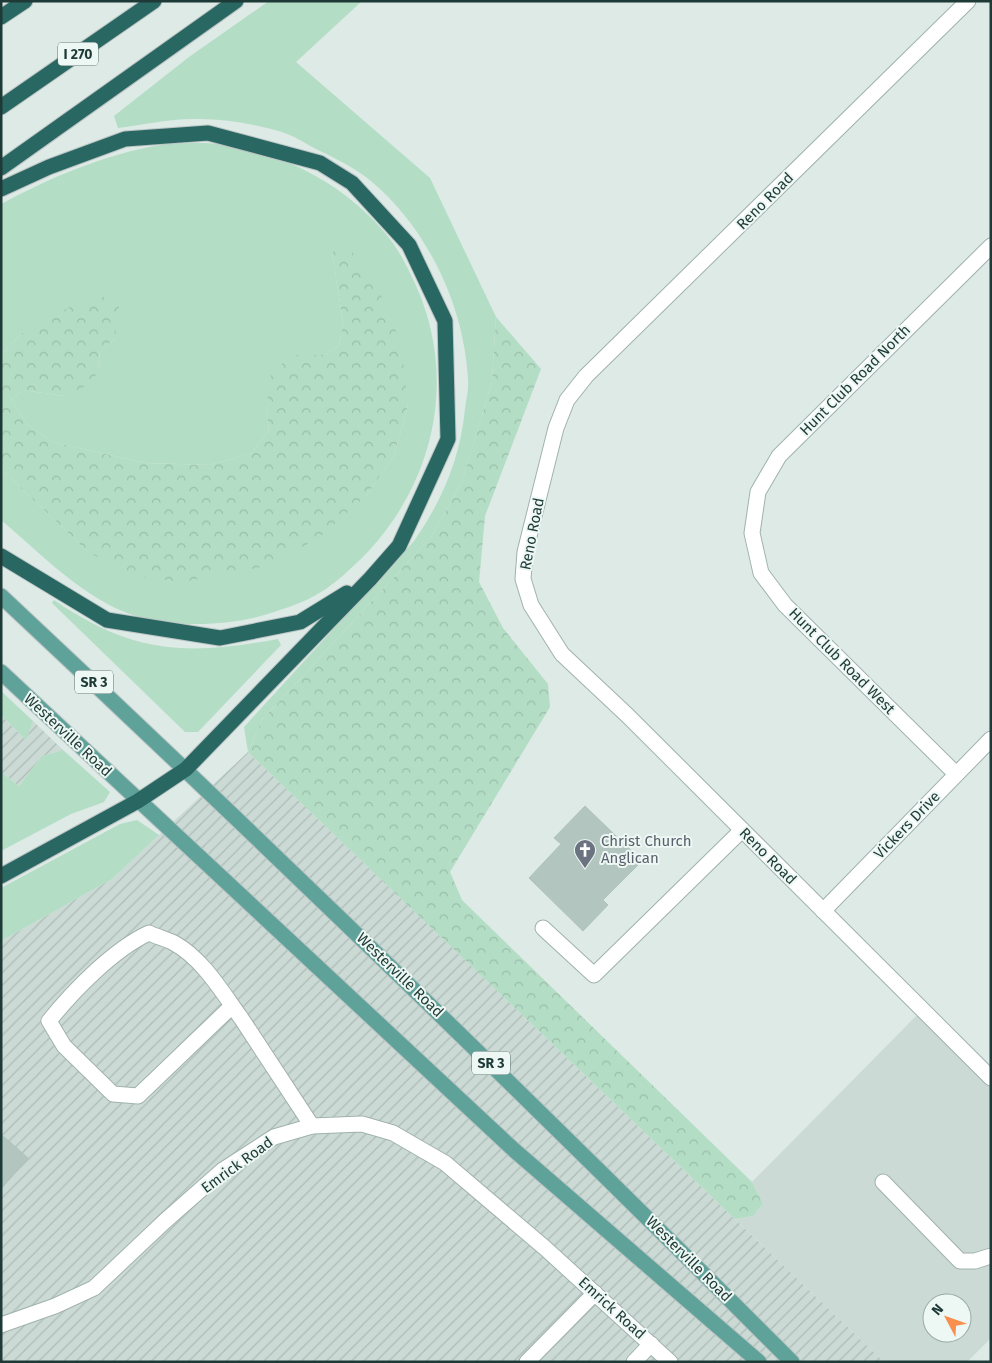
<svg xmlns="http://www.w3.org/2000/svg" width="992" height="1363" font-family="'Fira Sans',sans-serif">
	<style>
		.built { fill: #cbdad5; fill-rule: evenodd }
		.industrial { fill: url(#industrial-furrows) }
		.green { fill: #b4ddc5 }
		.forest { fill: url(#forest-crowns) }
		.building { fill: #b2c5bf; stroke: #afc4be }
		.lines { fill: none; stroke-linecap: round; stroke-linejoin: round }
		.minor-casing { stroke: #a0b2ae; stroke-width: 17 }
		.major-casing { stroke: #bcc4c3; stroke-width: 17 }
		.highway-casing { stroke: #bcc4c3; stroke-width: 17 }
		.minor { stroke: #fff; stroke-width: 15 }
		.major { stroke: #5fa29a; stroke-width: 15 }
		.highway { stroke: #296763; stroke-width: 15 }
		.labels { text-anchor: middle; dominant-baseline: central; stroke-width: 4; stroke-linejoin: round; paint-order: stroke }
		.shield { fill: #edf7f3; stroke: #5c736f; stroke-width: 1 }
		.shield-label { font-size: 14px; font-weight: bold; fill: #1e3a36 }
		.street-label { font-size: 15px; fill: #1e3a36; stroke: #edf7f3 }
		.worship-label { font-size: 15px; fill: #5b616d; stroke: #edf7f3; text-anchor: start }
	</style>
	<defs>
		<pattern id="industrial-furrows" width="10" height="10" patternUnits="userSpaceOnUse" patternTransform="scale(1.25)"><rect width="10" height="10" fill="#cbdad5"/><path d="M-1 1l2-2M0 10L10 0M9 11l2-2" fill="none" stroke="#aebcb7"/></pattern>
		<pattern id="forest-crowns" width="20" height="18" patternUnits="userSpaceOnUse" patternTransform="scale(1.25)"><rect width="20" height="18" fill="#b4ddc5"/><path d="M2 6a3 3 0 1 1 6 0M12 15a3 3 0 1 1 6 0" fill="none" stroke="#9abeaa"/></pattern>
	</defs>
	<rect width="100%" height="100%" fill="#ddeae6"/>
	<path class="built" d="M922,1010L991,1078V1338L967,1362H884L735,1219L753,1216L763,1204L752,1182ZM932,1303H962V1333H932Z"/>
	<g class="industrial">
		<path d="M1,715L26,740L33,721L63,750L42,756L19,786L1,772Z"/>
		<path d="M248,752L884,1362H1V941L112,879Z"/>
	</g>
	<g class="green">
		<path d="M269,1H362L296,62L430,178L496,317L492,382L462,482L431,537L262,720L248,752L244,727L414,541C442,501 460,459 465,409C466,400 469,389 468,379C464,306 428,229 371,181C355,168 335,158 316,149C305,143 294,136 282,132C254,124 223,118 193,119C168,119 143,125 118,128L114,116L189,57Z"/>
		<path d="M206,143C218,144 232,145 245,148C298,161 350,191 385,233C399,249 408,268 417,288C458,382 433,486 362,558C349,570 336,583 321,592C302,604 278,611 257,617C221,626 172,627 136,616C86,601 40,553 1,520V469L87,551L366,496L394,456L408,405L332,253L343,322L339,345L325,355H292L266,409L269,430L252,453L210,465L145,463L53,442L28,425L11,400L23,390L64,396L98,368L100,352L115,338L25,330L1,355V204C52,177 103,155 160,145C174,143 191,143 206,143Z"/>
		<path d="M54,600C133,654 186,656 278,639L281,645L198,732H185L52,603Z"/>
		<path d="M1,691L33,721L26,740L1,715Z"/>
		<path d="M63,750L110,792L104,802L71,814L1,851V772L19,786L42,756Z"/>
		<path d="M137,820L159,835L112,879L1,941V888L120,824Z"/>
	</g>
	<g class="forest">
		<path d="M342,243L352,252L378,288L401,343L408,405L394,456L366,496L320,537L268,566L182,582L128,575L87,551L1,469V355L25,330L82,301L102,296L119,307L115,338L100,352L98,368L93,383L64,396L23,390L11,400L28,425L53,442L145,463L210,465L252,453L269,430L266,409L271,374L292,355H325L339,345L343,322L332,253Z"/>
		<path d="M496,317L541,369L485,516L479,582L503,628L548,684L550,707L450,872L462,900L752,1182L763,1204L753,1216L735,1219L248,752L262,720L431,537L462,482L492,382Z"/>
	</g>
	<g class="building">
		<path d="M585,806L642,861L603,900L608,905L583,931L529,878L561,844L554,838Z"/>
		<path d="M2,1135L28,1158L1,1189V1136Z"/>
	</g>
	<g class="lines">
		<g class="minor-casing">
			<g id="minor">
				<path d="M968,1L586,376L567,400L556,428L525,552L523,579L531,605L562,654L627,715L991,1078"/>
				<path d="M956,774L785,605L761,573L752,533L758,492L779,456L991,246"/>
				<path d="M823,911L991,739"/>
				<path d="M543,928L594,975L742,830"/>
				<path d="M232,1006L138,1096L113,1094L64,1046L49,1021C73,991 114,949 149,933C157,937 167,939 174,943C203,959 222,992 241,1018L312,1126"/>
				<path d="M883,1182L960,1261H975L991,1256"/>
				<path d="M1,1325L55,1306L94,1288L165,1221L223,1170L274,1137L312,1126L362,1124L393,1133L445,1163L545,1248L670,1362"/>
				<path d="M527,1362L595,1293"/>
				<path d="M634,1362L651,1344"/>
			</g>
		</g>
		<g class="major-casing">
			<g id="major">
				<path d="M1,596C269,847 532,1102 792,1362"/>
				<path d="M1,672L514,1150L759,1362"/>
			</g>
		</g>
		<g class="highway-casing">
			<g id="highway">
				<path d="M1,17L25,1"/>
				<path d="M1,107L154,1"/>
				<path d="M1,168L236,1"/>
				<path d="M1,189L49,167L125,139L208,133L320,163L352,183L409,245L445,321L448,439L399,546L370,579L186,769L138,801L1,876"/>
				<path d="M1,556L107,620L220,638L300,622L347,593"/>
			</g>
		</g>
		<use href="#minor" class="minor"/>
		<use href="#major" class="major"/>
		<use href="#highway" class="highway"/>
	</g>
	<defs>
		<g id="church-pin" transform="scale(1.125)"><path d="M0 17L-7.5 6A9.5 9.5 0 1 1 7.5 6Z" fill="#6b7280" stroke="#edf7f3"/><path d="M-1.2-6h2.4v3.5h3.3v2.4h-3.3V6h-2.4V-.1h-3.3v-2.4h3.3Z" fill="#fff"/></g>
	</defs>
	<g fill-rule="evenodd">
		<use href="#church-pin" x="585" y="850"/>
	</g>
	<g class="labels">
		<g class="shield">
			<rect x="58" y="42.5" width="40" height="23" rx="4"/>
			<rect x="75" y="670.5" width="38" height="23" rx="4"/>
			<rect x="472" y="1051.5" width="38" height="23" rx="4"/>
		</g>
		<g class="shield-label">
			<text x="78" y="54">I 270</text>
			<text x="94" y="682">SR 3</text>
			<text x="491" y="1063">SR 3</text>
		</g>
		<g class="street-label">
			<text transform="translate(765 201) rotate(-45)">Reno Road</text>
			<text transform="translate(855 380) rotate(-45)">Hunt Club Road North</text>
			<text transform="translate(532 534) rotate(-79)">Reno Road</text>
			<text transform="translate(842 661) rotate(45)">Hunt Club Road West</text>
			<text transform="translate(68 735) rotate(43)">Westerville Road</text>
			<text transform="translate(907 825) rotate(-46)">Vickers Drive</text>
			<text transform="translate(768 856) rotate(45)">Reno Road</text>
			<text transform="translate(400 975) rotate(44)">Westerville Road</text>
			<text transform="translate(237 1165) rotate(-36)">Emrick Road</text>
			<text transform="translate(689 1259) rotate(45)">Westerville Road</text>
			<text transform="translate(612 1308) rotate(42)">Emrick Road</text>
		</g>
		<g class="worship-label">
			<text x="601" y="841">Christ Church<tspan x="601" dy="17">Anglican</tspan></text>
		</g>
	</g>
	<rect width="992" height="1363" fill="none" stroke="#1e3a36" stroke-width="5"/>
	<g transform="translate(947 1318) rotate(311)"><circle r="24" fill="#edf7f3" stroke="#9aaba7"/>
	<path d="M0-4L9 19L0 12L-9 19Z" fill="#f88f4d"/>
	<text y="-8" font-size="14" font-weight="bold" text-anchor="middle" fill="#1e3a36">N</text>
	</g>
</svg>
